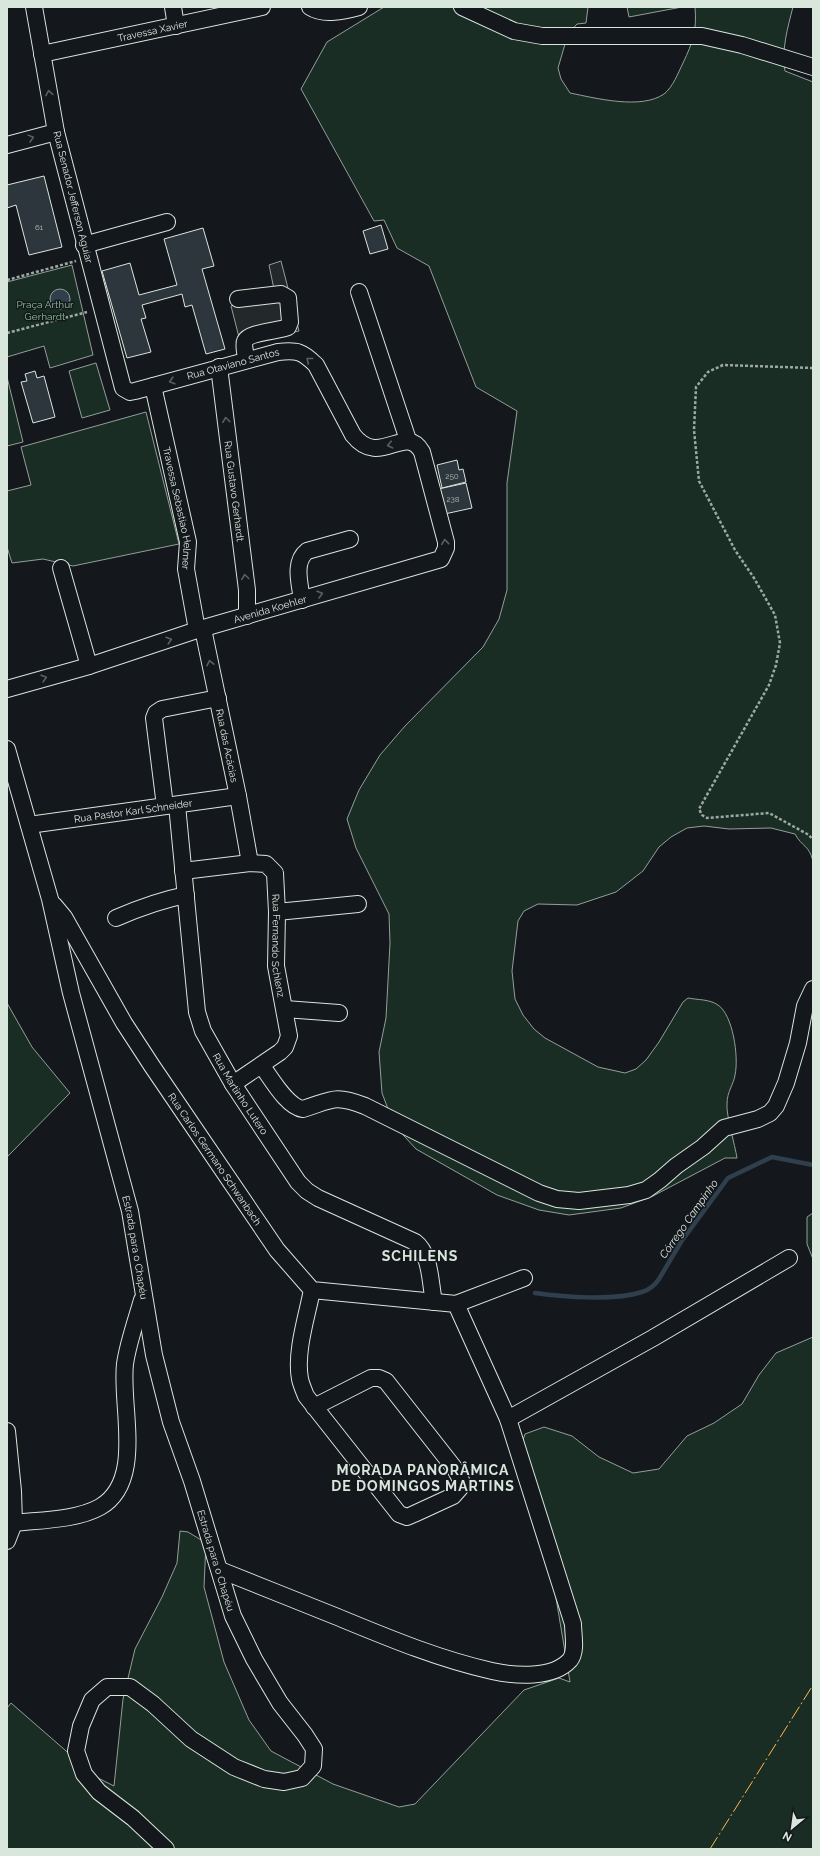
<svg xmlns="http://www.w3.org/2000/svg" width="820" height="1856" font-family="Raleway,sans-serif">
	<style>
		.green { fill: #1a2d24; stroke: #939e99 }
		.parking { fill: #24282b; stroke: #939e99 }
		.water { fill: #2f3f4d; stroke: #939e99 }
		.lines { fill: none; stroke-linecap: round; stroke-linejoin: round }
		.stream { stroke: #2f3f4d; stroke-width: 4.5 }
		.building { fill: #2c363c; stroke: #d8e6dc }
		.minor-casing { stroke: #d8e6dc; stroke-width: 18 }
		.path { stroke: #9da8a2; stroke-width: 2.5; stroke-dasharray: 3 2; stroke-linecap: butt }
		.minor { stroke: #14181c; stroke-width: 16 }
		.power { stroke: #ffb74d; stroke-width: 1; stroke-dasharray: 14 3 2 3; stroke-linecap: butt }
		.oneway { stroke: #59605f }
		.labels { text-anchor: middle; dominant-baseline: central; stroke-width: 3; stroke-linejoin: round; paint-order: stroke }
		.number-label { font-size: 8px; fill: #adbab4 }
		.street-label { font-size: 10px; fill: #d8e6dc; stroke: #14181c }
		.park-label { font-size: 10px; fill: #8ac095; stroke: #14181c }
		.water-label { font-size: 11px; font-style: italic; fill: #d8e6dc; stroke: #14181c }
		.district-label { font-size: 14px; font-weight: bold; letter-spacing: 1px; fill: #d8e6dc; stroke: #14181c }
	</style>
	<rect width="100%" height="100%" fill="#14181c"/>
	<g class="green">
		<path d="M384,7H588L586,23L577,24L568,34L558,68L561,79L570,93C595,98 641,110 664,94C673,87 678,73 683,63C693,42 697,30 695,7H793C788,26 781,51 785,71L813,82V861C809,845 802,847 795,834L771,828L729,829L704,826L687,828L671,837L659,847L643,871L616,892L577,905L538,904L524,911L518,921L512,971L515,999L523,1015L534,1029L545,1038L598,1067L625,1073L636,1069L646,1060L659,1042L683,1002L688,998C698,1000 709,999 718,1005C733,1015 739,1057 735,1075C734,1084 727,1091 727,1104C726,1115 735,1145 737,1158H725L653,1196L621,1208L569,1215L539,1210L497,1195L416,1149L394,1125L382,1093L379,1052L386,1018L390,943L389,914L356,848L347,819L359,790L380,755L405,726L483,647L499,619L507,590V483L517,411L476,387L429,266L397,248L384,220L374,221L301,89L327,42Z"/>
		<path d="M627,7H682L629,17Z"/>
		<path d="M72,265L93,355L50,368L44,346L7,357V282Z"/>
		<path d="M96,363L110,410L82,418L69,371Z"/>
		<path d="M7,377L23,442L7,446Z"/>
		<path d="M146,412L179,544L73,566L43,559L12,563L7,547V491L31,485L21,447Z"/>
		<path d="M7,1003L32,1047L70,1093L7,1157Z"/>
		<path d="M813,1213V1259L807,1244V1217Z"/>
		<path d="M813,1337V1849H7V1708L11,1703L96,1777L114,1786L123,1699L135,1649L162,1597L177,1563L180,1531L188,1532L206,1543L204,1587L224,1662L249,1720L271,1751L333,1784L399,1807L415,1804L524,1690L559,1678L570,1682L555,1592L515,1464L525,1434L544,1427L572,1436L599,1457L633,1473L659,1469L687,1436L714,1423L742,1404L759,1375L776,1353Z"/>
	</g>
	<path class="parking" d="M281,261L299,331L241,345L231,306L275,294L269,265Z"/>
	<circle class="water" cx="60" cy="299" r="10"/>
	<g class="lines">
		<path class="stream" d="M535,1293C564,1297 614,1301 642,1292C649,1290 655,1285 659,1279L681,1242L728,1178L772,1157L813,1165"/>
	</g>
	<g class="building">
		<path d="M44,176L62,247L29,255L16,205L7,208V185Z"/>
		<path d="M381,225L388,249L370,254L363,231Z"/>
		<path d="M203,228L214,266L202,269L225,349L206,354L192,305L185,307L182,294L142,305L146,318L141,319L151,352L127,358L102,271L130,263L139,295L177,285L164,239Z"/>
		<path d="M35,371L37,378L44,376L55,417L33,423L21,382L27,381L25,374Z"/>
		<path d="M457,460L459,470L463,469L466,482L442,488L437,465Z"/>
		<path d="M466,483L472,508L440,515L434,490Z"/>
	</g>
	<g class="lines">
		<g class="minor-casing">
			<g id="minor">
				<path d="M173,7L176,26"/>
				<path d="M310,7C324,16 344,11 359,7"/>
				<path d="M462,7L514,31L542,36H702L742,45L813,67"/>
				<path id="s1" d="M42,54L262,7"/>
				<path d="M7,145L56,132"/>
				<path d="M84,245L167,222"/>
				<path d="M359,292L408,440"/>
				<path d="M238,299L281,294L288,298L290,322L288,327C279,331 249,332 245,341C243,345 246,355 246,360"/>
				<path id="s2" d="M219,367L247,590V616"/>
				<path id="s3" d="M153,386L188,542L186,569L197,630"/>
				<path d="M61,568L89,666"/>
				<path d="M302,600C300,584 293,562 307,551L350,539"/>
				<path id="s4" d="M203,629L238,796L250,863"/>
				<path id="s5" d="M7,689L89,666L197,630L441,559L446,548V542L422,452C405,422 380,469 353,435L316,365C302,351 297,350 278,352L135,391L130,392L123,388L56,132L34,7"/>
				<path id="s6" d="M7,749L50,899L71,993L130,1211L154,1355L171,1422L192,1481L233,1616L254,1659L280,1703L305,1735L314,1749L313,1766L302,1778L284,1782L264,1779L234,1767L191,1739L153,1704L130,1687H107L92,1700L81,1726L76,1751L84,1774L99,1792L133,1818L166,1849"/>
				<path id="s7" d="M177,805L197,1012L203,1031L233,1084L298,1182L307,1191L318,1198L415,1242C431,1254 430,1283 434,1302"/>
				<path d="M165,806L154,718L156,713L162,709L218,698"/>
				<path id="s8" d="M29,825L238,796"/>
				<path id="s9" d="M183,871L250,863L266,864L275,873L277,912L276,966L289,1036L285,1047L280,1052L233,1084"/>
				<path id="s10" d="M54,905L64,917L124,1023L152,1066L277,1250L312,1290L456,1304L508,1419L573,1624C573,1635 577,1651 570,1660C553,1679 515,1676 492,1671C438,1659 386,1637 335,1616C297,1601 258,1585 220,1570"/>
				<path d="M277,912L358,904"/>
				<path d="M116,918C139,908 161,900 186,895"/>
				<path d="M285,1009L339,1013"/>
				<path d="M262,1066C271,1078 287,1107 303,1109C332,1100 334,1094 365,1106L539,1193L557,1199L579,1201L629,1195L646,1190L660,1180L676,1166L703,1147L724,1128L758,1119L770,1113L776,1106L786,1083L798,1043L805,1006L813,989"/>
				<path d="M312,1290C307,1316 295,1352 300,1379C301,1384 304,1391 306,1396L399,1514L407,1517L414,1514L453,1496L460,1488L461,1480L455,1469L386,1381L379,1378H371L314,1407"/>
				<path d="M456,1304L524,1278"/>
				<path d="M508,1419L653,1338L789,1258"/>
				<path d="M7,1431L13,1491L14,1523L7,1541"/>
				<path d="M14,1523C40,1520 77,1520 100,1507C145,1481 120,1406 125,1364C128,1343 136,1321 142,1300"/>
			</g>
		</g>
		<g class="path">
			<path d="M7,280L76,261"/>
			<path d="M7,333L87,312"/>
			<path d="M813,368L723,365L708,372L696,387L694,430L699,481L735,550L754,578L775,615L780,643L776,665L769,685L699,809L702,815L707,818L769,813L809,835L813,840"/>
		</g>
		<use href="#minor" class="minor"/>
		<path class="power" d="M710,1849L813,1685"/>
	</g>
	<defs><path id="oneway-chevron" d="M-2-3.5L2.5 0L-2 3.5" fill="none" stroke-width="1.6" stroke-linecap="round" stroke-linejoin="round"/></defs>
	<g class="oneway">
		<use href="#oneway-chevron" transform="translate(49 93) rotate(-100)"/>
		<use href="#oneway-chevron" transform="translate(31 138) rotate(-15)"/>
		<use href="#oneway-chevron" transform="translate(309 360) rotate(-141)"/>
		<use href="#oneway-chevron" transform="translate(172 381) rotate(164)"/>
		<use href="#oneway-chevron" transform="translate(226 420) rotate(-97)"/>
		<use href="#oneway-chevron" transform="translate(390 445) rotate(167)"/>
		<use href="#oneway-chevron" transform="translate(445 542) rotate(-96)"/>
		<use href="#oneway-chevron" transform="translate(245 577) rotate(-98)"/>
		<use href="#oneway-chevron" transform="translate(320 594) rotate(-16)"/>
		<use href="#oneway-chevron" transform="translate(169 640) rotate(-18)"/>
		<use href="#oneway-chevron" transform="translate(210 663) rotate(-102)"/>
		<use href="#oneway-chevron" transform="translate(44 678) rotate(-16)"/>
	</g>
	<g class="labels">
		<g class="number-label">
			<text x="39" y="227">61</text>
			<text x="452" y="476">250</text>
			<text x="453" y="499">238</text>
		</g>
		<g class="street-label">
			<text stroke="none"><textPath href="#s1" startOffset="113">Travessa Xavier</textPath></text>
			<text transform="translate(73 197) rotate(76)">Rua Senador Jefferson Aguiar</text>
			<text transform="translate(233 364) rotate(-15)">Rua Otaviano Santos</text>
			<text stroke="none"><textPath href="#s2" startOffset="125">Rua Gustavo Gerhardt</textPath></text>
			<text stroke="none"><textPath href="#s3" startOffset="125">Travessa Sebastiao Helmer</textPath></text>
			<text stroke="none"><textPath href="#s5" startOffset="275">Avenida Koehler</textPath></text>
			<text stroke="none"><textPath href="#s4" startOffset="119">Rua das Acácias</textPath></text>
			<text stroke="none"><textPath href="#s8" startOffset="105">Rua Pastor Karl Schneider</textPath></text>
			<text stroke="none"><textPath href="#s9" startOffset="169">Rua Fernando Schlenz</textPath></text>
			<text stroke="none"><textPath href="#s7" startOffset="301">Rua Martinho Lutero</textPath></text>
			<text stroke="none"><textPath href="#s10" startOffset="301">Rua Carlos Germano Schwanbach</textPath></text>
			<text stroke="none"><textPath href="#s6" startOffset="515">Estrada para o Chapéu</textPath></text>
			<text stroke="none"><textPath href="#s6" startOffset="839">Estrada para o Chapéu</textPath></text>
		</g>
		<g class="park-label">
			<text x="45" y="304">Praça Arthur<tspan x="45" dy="12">Gerhardt</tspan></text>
		</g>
		<g class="water-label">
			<text transform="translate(689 1219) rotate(-55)">Córrego Campinho</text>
		</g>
		<g class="district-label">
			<text x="420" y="1256">SCHILENS</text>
			<text x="423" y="1470">MORADA PANORÂMICA<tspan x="423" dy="16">DE DOMINGOS MARTINS</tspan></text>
		</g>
	</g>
	<rect width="820" height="1856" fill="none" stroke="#d8e6dc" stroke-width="16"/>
	<g transform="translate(792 1828) rotate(209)" stroke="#14181c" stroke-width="3" paint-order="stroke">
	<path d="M0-3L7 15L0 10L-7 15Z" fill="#d8e6dc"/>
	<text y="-6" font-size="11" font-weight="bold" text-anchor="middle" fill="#d8e6dc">N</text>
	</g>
</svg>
